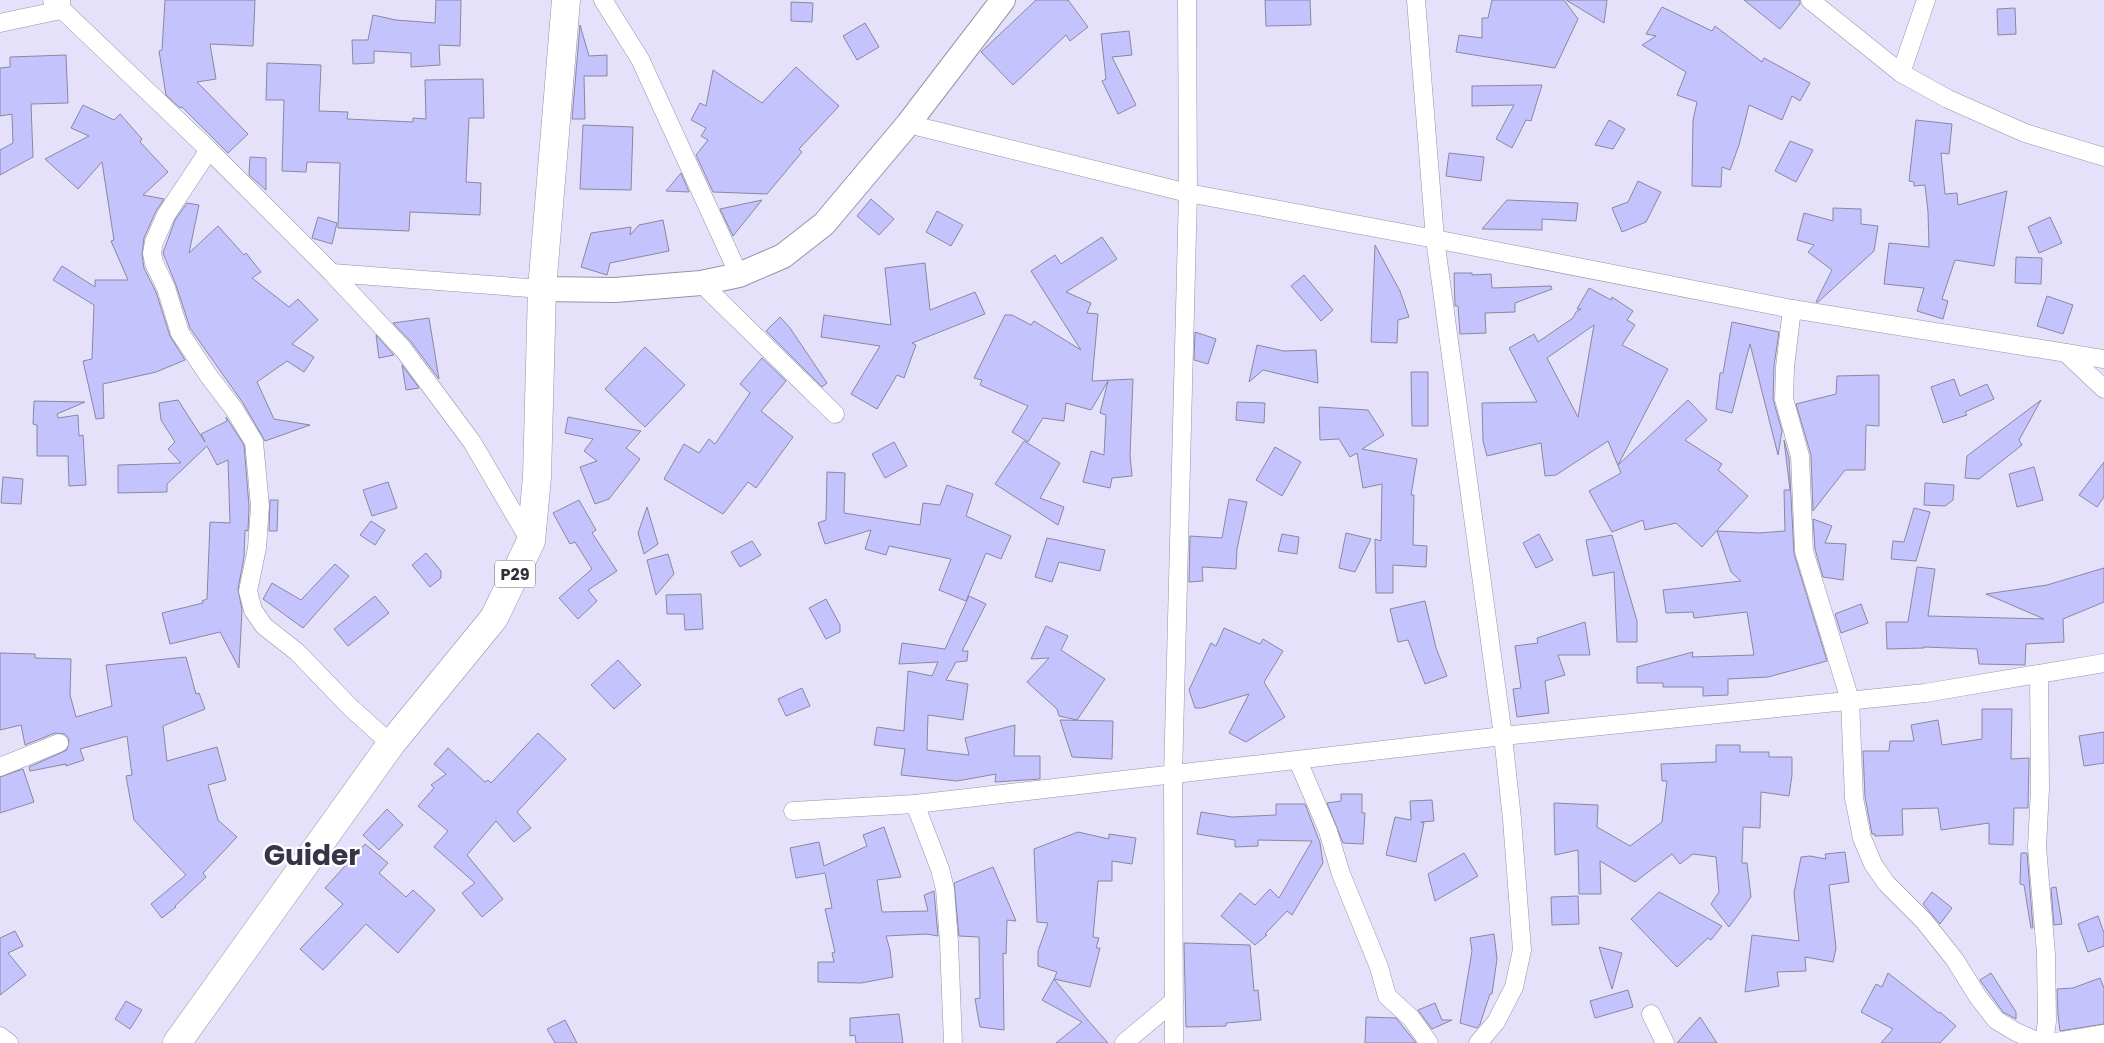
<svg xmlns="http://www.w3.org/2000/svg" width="2104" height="1043" font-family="Poppins,sans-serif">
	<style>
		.building { fill: #c5c3fd; stroke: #89889f; fill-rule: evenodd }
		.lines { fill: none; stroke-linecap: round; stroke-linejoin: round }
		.street-casing { stroke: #9692a9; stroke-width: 19 }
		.secondary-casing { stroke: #9692a9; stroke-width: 26 }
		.primary-casing { stroke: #9692a9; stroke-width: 29 }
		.street { stroke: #fff; stroke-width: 18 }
		.secondary { stroke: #fff; stroke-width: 24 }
		.primary { stroke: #fff; stroke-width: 28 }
		.labels { text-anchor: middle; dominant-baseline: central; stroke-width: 4.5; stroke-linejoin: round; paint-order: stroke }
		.shield { fill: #fff; stroke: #6e6d73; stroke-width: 1 }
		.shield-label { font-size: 16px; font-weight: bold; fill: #302e37 }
		.town-label { font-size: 28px; font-weight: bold; fill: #383448; stroke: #fff }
	</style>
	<rect width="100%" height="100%" fill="#e6e1fa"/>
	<g class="building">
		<path d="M165,0H255L253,46L210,44L216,79L197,82L248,134L228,153L182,107L180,108L166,95L159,51L162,50Z"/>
		<path d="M436,0H461L460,46L439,45L440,65L411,67V53L374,51V63L353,64L352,40H368L373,15L396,20L435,23Z"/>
		<path d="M1036,0H1068L1088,27L1070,41L1066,35L1013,85L981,52Z"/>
		<path d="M1265,0H1310L1311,25L1266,26Z"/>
		<path d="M1492,0H1564L1578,19L1555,68L1456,52L1459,35L1482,38V18H1488Z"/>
		<path d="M1566,0H1607L1604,23Z"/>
		<path d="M1744,0H1800V4L1780,29Z"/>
		<path d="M791,2L813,3L812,22L791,21Z"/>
		<path d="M1662,7L1712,31L1715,26L1762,62L1764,58L1810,83L1800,101L1792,96L1782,120L1749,105L1739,145L1730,170L1722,167L1721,187L1692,186L1693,120L1697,102L1677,95L1686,72L1642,45L1656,36L1646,34Z"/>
		<path d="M2015,8L2016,34L1998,35L1997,9Z"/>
		<path d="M865,23L879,47L857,60L843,36Z"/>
		<path d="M580,25L589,56L607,55V76H584L585,119H572Z"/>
		<path d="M1129,31L1132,55L1112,57L1136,105L1118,114L1102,81L1106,79L1101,34Z"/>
		<path d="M66,55L68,103L31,104L33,157L0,175V150L13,143L12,114L0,116V68L10,67V57Z"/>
		<path d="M267,63L321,65L319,111L348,112L347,119L413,122V118L426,119L425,80L483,79L484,118H469L466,182L481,183L480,215L410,212L409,231L338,228L340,163L307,162L306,172L282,171L284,100H266Z"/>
		<path d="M796,67L839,106L799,149L802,152L767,194L713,192L696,155L708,140L701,136L706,128L691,120L700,103L706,106L713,70L762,103Z"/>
		<path d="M1542,85L1531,121L1526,120L1512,148L1496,139L1514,105L1472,106V86Z"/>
		<path d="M83,105L114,120L120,114L142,139L140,142L168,172L143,195L164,199L156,211L144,238L142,255L144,268L156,292L170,336L185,360L156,372L103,384L104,418L96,419L83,361L92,359L94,305L53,280L62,266L95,287V280H128L111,241L114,240L102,162L78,189L45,159L89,136L71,128Z"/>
		<path d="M1609,120L1625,129L1613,149L1595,145Z"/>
		<path d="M1916,120L1952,124L1949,154L1941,153L1945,194L1957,193L1958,205L2007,191L1994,266L1955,260L1942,299L1948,301L1943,319L1917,311L1924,288L1884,284L1889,243L1929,247L1928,212L1925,185L1914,186V182L1909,181Z"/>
		<path d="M583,125L633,127L631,190L580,189Z"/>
		<path d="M1790,141L1813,150L1796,182L1775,171Z"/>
		<path d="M1449,153L1484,157L1481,181L1446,176Z"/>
		<path d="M250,157L266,158V190L249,175Z"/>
		<path d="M681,173L689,192L666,191Z"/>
		<path d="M1638,181L1661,192L1646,222L1622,232L1612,208L1628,202Z"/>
		<path d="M871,199L894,219L879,235L857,216Z"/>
		<path d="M762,200L733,236L720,209Z"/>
		<path d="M1507,200L1578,203L1576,221L1542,219V230L1482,229Z"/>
		<path d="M187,203L199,205L189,253L218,226L244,255L246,253L261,272L252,278L289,307L298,299L318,320L292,344L314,357L304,372L287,361L257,382L274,419L310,425L265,441L243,403L190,328L176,285L163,253L175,220Z"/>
		<path d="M1833,208L1861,209V224L1878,226L1874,251L1818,302H1816L1832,270L1808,252L1814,245L1797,240L1804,213L1833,221Z"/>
		<path d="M937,211L963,225L951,246L926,232Z"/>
		<path d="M318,217L337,223L332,244L312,238Z"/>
		<path d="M2050,217L2062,243L2039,253L2028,227Z"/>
		<path d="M663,220L669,251L610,263L607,275L581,267L591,233L631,227L630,235L639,225Z"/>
		<path d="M1102,237L1117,259L1066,292L1091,303L1087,313L1098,314L1092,381L1133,379L1130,455L1132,476L1112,478L1110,488L1083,482L1091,451L1104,455L1106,415L1100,413L1108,381L1091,410L1066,403L1064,421L1043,418L1028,442L1012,432L1028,406L980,385L982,380L974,378L1005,315H1012L1031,325L1034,321L1081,350L1031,271L1055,255L1061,264Z"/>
		<path d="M1375,245L1400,291L1409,317L1398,320L1397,343L1371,342Z"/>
		<path d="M2016,257L2042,258L2041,284L2015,283Z"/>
		<path d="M925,263L930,310L975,292L985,314L912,343L916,345L904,378L897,375L877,409L851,394L880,346L821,337L824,315L891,325L885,268Z"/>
		<path d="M1454,273H1472V275L1491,274L1492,288L1551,286L1552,289L1515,303V312L1485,313L1486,333L1460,334L1458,306H1455Z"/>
		<path d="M1304,275L1333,310L1321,321L1291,286Z"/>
		<path d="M1589,288L1611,300L1612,297L1633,311L1627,320L1635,325L1622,345L1668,369L1618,465L1688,400L1707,420L1685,440L1722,464L1718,470L1748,496L1702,547L1676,523L1645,530L1643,520L1612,532L1589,491L1621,473L1608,441L1556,475L1545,476L1541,443L1487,456L1483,441L1482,403L1537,402L1509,348L1534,334L1538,342L1573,318L1576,312L1581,309H1577ZM1594,325L1578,417L1547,358Z"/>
		<path d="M2047,296L2073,305L2063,334L2037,326Z"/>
		<path d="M780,317L790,328L827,383L822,387L766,331Z"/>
		<path d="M429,318L439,379L412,343L393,323Z"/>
		<path d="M1732,322L1779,332L1774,366L1773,399L1782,431L1778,455L1750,344L1732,413L1716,409L1720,373H1723Z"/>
		<path d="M1195,332L1216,339L1208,364L1194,360Z"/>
		<path d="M376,335L394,355L379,358Z"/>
		<path d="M1257,345L1284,351L1316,350L1318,383L1263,370L1249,382Z"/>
		<path d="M645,347L685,385L645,427L605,389Z"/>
		<path d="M762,358L786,381L761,411L793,437L756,488L748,482L723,514L664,479L684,444L699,453L709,439L715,444L750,393L740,384Z"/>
		<path d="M402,365L419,388L406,390Z"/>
		<path d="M1411,372H1428V426H1412Z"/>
		<path d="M1879,375V426L1866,425L1865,470H1845L1813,511L1811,455L1796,404L1836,394L1837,376Z"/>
		<path d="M1954,379L1960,396L1987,384L1994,399L1965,412L1967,415L1943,423L1931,387Z"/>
		<path d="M178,400L205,442L201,434L227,421L226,417L244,445L249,506L248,531L245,530L244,557L238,589L242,610L239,668L220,632L170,644L162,613L203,603L202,601L207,599L210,522L230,523L228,460L217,465L207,446L167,484V492L118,493V465L181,463L168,449L175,442L161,420L159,403Z"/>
		<path d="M2041,400L2019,440L2022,445L1979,479L1965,478L1967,456Z"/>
		<path d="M34,401L85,402L57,414L58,418L78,415L79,436L83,435L86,485L69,486L68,456H37V425L33,424Z"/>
		<path d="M1237,402L1265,403L1264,423L1236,420Z"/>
		<path d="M1319,407L1368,410L1384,435L1362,449L1417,459L1411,495H1414L1413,545L1427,546L1426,567L1393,565V593H1376L1375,539L1381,541L1382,484L1363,488L1357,453L1350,457L1339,439L1320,440Z"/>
		<path d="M568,417L641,431L626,448L640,459L609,499L595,504L580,467L597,461L584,451L593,439L565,433Z"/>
		<path d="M1784,440L1789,458L1794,554L1827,661L1768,677L1728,679V695L1703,696V687H1663V683H1637V667L1693,652L1692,657L1754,655L1747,612L1694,618L1693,612L1666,613L1663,590L1741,581L1731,572L1717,531L1759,533L1785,531L1784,490H1790Z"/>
		<path d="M1024,441L1060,463L1040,498L1064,507L1058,525L995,484Z"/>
		<path d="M894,442L907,466L885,478L872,454Z"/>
		<path d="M1275,447L1301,462L1282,496L1256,480Z"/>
		<path d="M2104,462V497L2097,507L2079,495Z"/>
		<path d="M2034,467L2043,500L2017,507L2009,474Z"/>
		<path d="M827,472L845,473L844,513L920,525L923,503L940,505L947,485L973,494L966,516L1011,536L1001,559L986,553L966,601L939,590L951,559L889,546L886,555L865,549L871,530L825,544L818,523L826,520Z"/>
		<path d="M3,477L23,479L21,504L1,503Z"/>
		<path d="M388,482L397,508L372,516L363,490Z"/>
		<path d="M1925,483L1954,485L1953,500L1945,506L1924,505Z"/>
		<path d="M1229,499L1247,502L1237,549L1236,569L1202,567L1203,581L1189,582L1190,536L1222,538Z"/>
		<path d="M270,500H278L277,531H269Z"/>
		<path d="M579,500L596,530L592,533L617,571L588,590L597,601L578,619L559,598L592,569L575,542L570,544L553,513Z"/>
		<path d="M647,507L658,544L644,554L638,533Z"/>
		<path d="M1914,508L1930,512L1916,561L1891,559L1893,541L1904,542Z"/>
		<path d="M1813,519L1832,526L1825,543L1846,544L1843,580L1823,577L1815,549Z"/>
		<path d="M371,521L385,530L375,545L360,535Z"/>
		<path d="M1346,533L1371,539L1355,572L1339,568Z"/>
		<path d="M1282,534L1299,537L1297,554L1278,551Z"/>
		<path d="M1539,534L1553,560L1536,568L1523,543Z"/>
		<path d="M1612,535L1637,621V642H1617L1614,572L1593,576L1586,540Z"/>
		<path d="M1047,538L1105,550L1100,571L1059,562L1052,582L1035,577Z"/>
		<path d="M752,541L761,555L740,567L731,552Z"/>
		<path d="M426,553L441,571V578L430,587L412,565Z"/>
		<path d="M668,554L674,574L656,595L647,560Z"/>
		<path d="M335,564L349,576L303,628L263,599L272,583L301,600Z"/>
		<path d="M1917,567L1935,569L1928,616L2044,619L1986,594L2047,585L2104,568V602L2063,619L2064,642L2026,644L2025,665L1979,664L1977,649L1924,647V648L1887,649L1886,622H1908Z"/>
		<path d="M701,594L703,629L685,630L684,614H667L666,595Z"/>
		<path d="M375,596L389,613L348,646L334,629Z"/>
		<path d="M969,596L986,604L962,651H968L967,661L956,662L946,680L968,684L963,720L928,715L927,750L969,755L965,738L1015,725L1014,756H1040V779L995,782L996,774L957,781L901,775L905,749L874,745L877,727L904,731L908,671L932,676L938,662L899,664L902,643L945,649Z"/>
		<path d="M826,599L840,625V632L826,639L809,608Z"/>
		<path d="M1425,601L1436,648L1447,676L1425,684L1408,640L1398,642L1390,609Z"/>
		<path d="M1861,604L1868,623L1841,633L1835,614Z"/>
		<path d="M1585,622L1590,655H1558L1565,675L1545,681L1549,713L1517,717L1513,689L1521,688L1515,646L1538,643L1537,638Z"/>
		<path d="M1046,626L1068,636L1061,650L1105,679L1077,720L1059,716L1057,709L1027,682L1049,658L1031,659Z"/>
		<path d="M1224,628L1260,644L1263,639L1283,651L1264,682L1285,717L1246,742L1229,733L1249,694L1202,708H1195L1189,690L1211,643L1216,646Z"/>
		<path d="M0,653L35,654V658L71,659L70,695L76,717L112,706L106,665L186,657L196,694L199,693L205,709L163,726L167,761L217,747L226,780L208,785L218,820L237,837L203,873L206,877L175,906L176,907L162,918L151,904L186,875L134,820L126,776L132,775L127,736L80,749L84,760L66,766V764L30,771L29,767L67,750L69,739L65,734L55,733L25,745L21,725L0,730Z"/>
		<path d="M618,660L641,685L614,709L591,685Z"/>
		<path d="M802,688L810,706L786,716L778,699Z"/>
		<path d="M1982,709H2012L2011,759L2029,758L2028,808H2014L2013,845L1989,844V823L1941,830L1938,808L1902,809L1903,835L1875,836V834H1872L1865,797L1863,751H1889L1890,741H1914L1911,725L1938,720L1942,745L1982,739Z"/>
		<path d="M1060,720L1113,721L1112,759L1072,757Z"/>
		<path d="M2104,732V763L2084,766L2079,736Z"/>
		<path d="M538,733L566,759L517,812L531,828L514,842L496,821L467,855L503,899L482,917L462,893L475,883L434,847L448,831L418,806L434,788L431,785L446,774L434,764L448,748L485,782L488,780L491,783Z"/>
		<path d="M1716,745H1740V752H1769V757H1792V775L1789,796L1761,792L1760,828L1743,827L1742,863H1747L1751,897L1729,927L1711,904L1719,892L1716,857L1693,854L1680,864L1672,854L1635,882L1600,861L1601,894H1579L1578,850L1555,855L1554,803L1598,805L1597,827L1630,846L1662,822L1667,781H1662L1661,764L1716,762Z"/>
		<path d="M23,769L34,802L0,813V777Z"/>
		<path d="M1341,794H1362V813H1365L1363,844L1343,843L1327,803L1341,801Z"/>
		<path d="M1432,800L1434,821L1421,822L1424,823L1416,862L1386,855L1395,817L1411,820L1410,801Z"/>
		<path d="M1276,804H1305L1320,843L1323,863L1292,915L1287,911L1265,934L1267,935L1255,945L1221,916L1240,893L1255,905L1270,889L1279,898L1312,841L1258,840V846L1235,847V840L1197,834L1201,812L1232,817L1276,815Z"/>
		<path d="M387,809L403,825L379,850L363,835Z"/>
		<path d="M884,827L901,877L877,880L882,912L928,911L924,895L934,891L938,936L927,934L886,936L890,950L893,977L861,983L818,982V962H834L832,953L835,952L825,909L832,908L825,873L796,878L790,848L819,842L824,866L867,846L863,835Z"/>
		<path d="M1078,832L1109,839V834L1136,838L1132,864L1112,861V881H1098L1093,937L1099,938L1096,948H1100L1090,987L1054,979L1057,972L1038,966V951L1048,923L1037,922L1034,849Z"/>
		<path d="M365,844L388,863L379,873L406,897L413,890L435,910L398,953L366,924L323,970L300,949L343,904L325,888Z"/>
		<path d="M1845,852L1849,882L1829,885L1836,948L1833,962L1805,957L1806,971L1777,972L1779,986L1745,992L1752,935L1799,941L1794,893L1801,857L1810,856L1826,859L1825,854Z"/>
		<path d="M1464,853L1478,876L1435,901L1428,874Z"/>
		<path d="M2021,853H2027L2033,928H2031L2024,885L2020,884Z"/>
		<path d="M993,867L1016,921L1007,920L1006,954L1003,953L1004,1030L980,1027L975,999L980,998L979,937L959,936L954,883Z"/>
		<path d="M2056,887L2062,924L2054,925L2051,888Z"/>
		<path d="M1659,892L1722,926L1711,940L1708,938L1677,967L1631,919Z"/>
		<path d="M1932,892L1952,908L1940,924L1923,904Z"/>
		<path d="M1578,896L1579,924L1552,925L1551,897Z"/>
		<path d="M2098,916L2104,933V946L2088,952L2078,924Z"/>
		<path d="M15,931L23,946L8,953L26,975L0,995V938Z"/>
		<path d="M1494,934L1497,959L1492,994H1490L1480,1024L1477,1028L1460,1023L1472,951L1470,938Z"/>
		<path d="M1184,943L1250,945L1254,991L1258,990L1261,1020L1226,1023V1026L1186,1027Z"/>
		<path d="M1599,947L1622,953L1612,989Z"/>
		<path d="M1888,973L1939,1013L1940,1012L1956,1026L1940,1043H1881L1893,1029L1861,1012L1876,984L1882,987Z"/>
		<path d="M1991,973L2016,1012V1019L2003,1012L1980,980Z"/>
		<path d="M2100,978L2104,988V1024L2060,1031L2058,1014L2057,989L2073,988Z"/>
		<path d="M1054,979L1086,1018L1108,1043H1056L1082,1022L1042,1000Z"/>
		<path d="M1628,990L1633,1007L1595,1018L1590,1001Z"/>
		<path d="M126,1001L142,1010L130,1029L115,1019Z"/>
		<path d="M1435,1003L1442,1020H1452L1432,1029L1418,1010Z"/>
		<path d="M899,1014L903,1043H856L855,1035L850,1036V1018Z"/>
		<path d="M1366,1017L1396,1018L1416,1043H1365Z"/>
		<path d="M1700,1017L1717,1043H1677Z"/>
		<path d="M565,1020L577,1043H555L547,1029Z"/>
	</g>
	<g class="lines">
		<g class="street-casing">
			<g id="street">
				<path d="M52,0L209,150L332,273L403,349L472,442L530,541"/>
				<path d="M603,0L640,59L739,275"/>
				<path d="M1416,0L1435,239L1503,736L1512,819L1522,950L1514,987L1496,1022L1478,1043"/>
				<path d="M1810,0L1901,73L1948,99L2025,133L2104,157"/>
				<path d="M0,23L61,10V0"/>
				<path d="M1901,73L1926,0"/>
				<path d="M908,124L1188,193L1435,239L1792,309L2104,359"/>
				<path d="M209,150L166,215L154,242L152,253L154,263L166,288L180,333L208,375L234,409L254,442L260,506L257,548L248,591L253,610L264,626L297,652L350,707L391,744"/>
				<path d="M332,273L542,289"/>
				<path d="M701,283L835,414"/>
				<path d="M1792,309L1785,367L1784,399L1800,456L1804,551L1850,700L1854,798L1862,838L1873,864L1886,883L1924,921L1955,960L1978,997L1996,1020L2016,1032L2041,1043"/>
				<path d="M2066,353L2104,389"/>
				<path d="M2039,674L2040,789L2037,847L2046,954L2047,1021L2044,1043"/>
				<path d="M1298,761L1328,831L1341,874L1379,967L1387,996L1411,1018L1429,1043"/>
				<path d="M0,767L59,743"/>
				<path d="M915,804L940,869L945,889L949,942L953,1043"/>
				<path d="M793,811L915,804L1503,736L1925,693L2104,663"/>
				<path d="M1651,1014L1665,1043"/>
				<path d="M0,1036L9,1043"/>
				<path d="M1124,1043L1174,1001"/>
				<path d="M1174,1043L1173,776L1188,193L1187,0"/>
				<path d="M2050,1043L2104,1034"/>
			</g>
		</g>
		<g class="secondary-casing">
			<path id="secondary" d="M542,289L615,290L701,283L739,275L783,256L824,224L908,124L1003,0"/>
		</g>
		<g class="primary-casing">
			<path id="primary" d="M177,1043L391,744L494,618L531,541L537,477L542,289L566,0"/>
		</g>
		<use href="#street" class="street"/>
		<use href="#secondary" class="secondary"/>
		<use href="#primary" class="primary"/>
	</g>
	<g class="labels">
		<rect class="shield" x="495" y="560.5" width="40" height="27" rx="4"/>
		<g class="shield-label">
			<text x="515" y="574">P29</text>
		</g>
		<g class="town-label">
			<text x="312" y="855">Guider</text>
		</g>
	</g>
</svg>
